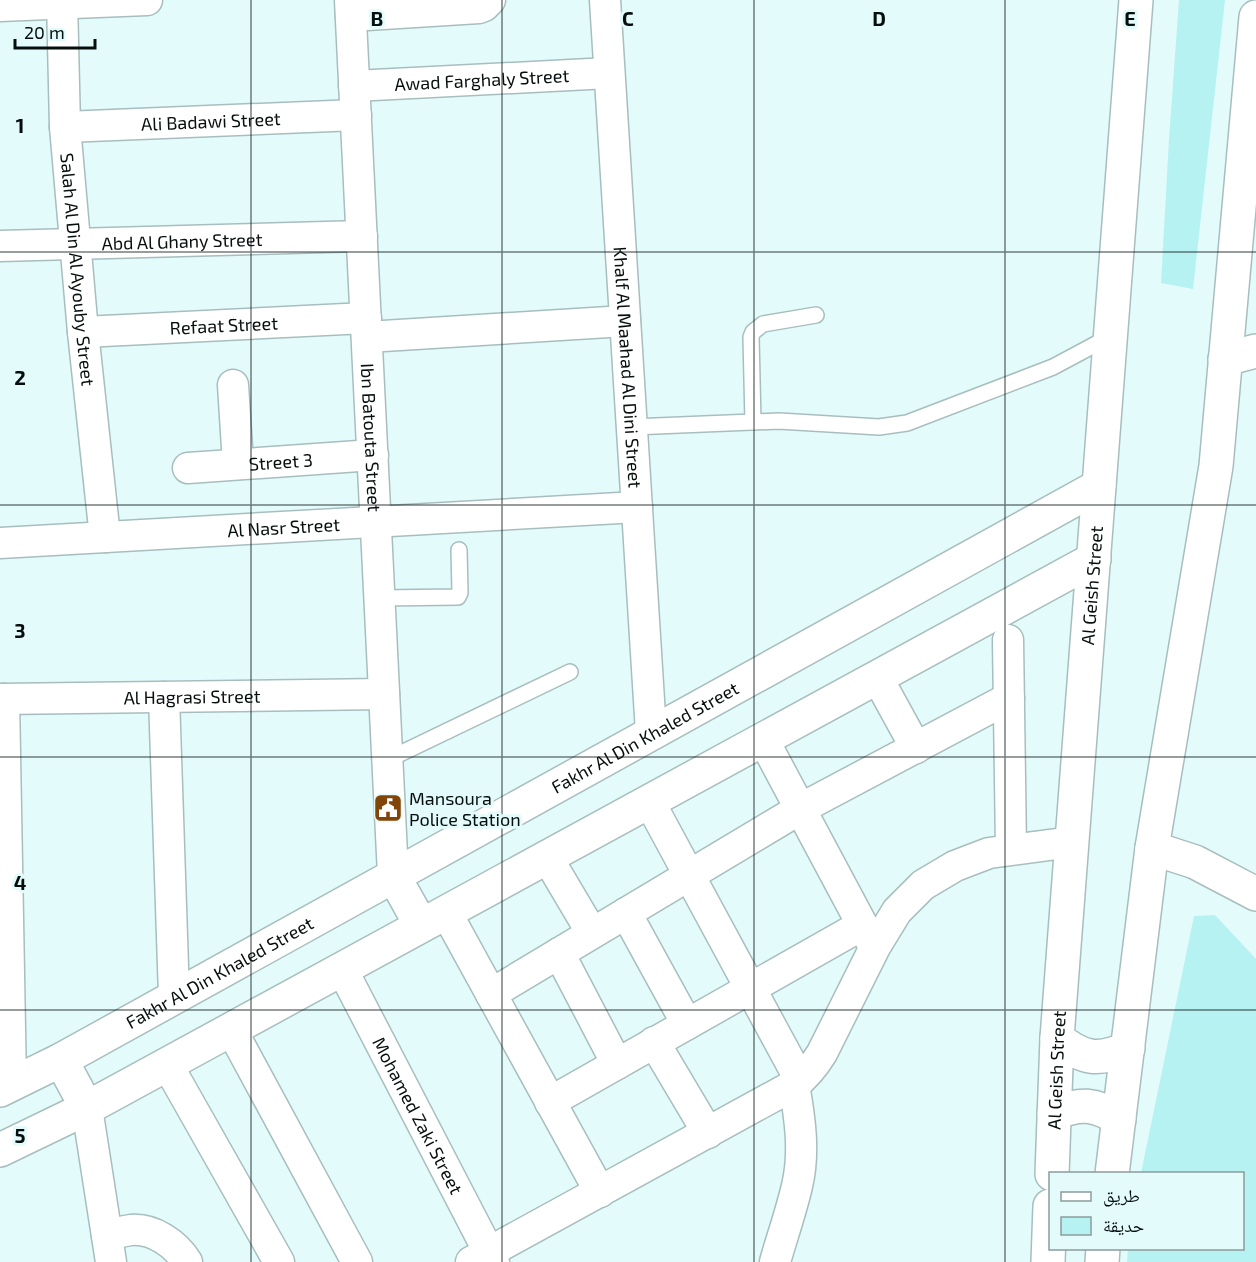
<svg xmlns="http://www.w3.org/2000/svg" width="1256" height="1262" font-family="'Exo 2','Noto Naskh Arabic',sans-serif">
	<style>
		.green { fill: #b6f2f2 }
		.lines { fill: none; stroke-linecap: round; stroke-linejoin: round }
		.lane-casing { stroke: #a8bebe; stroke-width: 18 }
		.street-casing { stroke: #a8bebe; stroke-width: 33 }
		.secondary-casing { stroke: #a8bebe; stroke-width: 36 }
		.primary-casing { stroke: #a8bebe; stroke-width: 36 }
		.lane { stroke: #fff; stroke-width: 15 }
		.street { stroke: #fff; stroke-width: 30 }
		.secondary { stroke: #fff; stroke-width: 33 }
		.primary { stroke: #fff; stroke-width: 33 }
		.grid { fill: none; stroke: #060e0e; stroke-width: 1.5; stroke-opacity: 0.55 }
		.labels { text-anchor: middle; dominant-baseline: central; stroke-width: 6; stroke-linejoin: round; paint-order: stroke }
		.street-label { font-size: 18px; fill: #060e0e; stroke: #e4fbfb }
		.poi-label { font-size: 18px; fill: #060e0e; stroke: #e4fbfb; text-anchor: start }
		.grid-label { font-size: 20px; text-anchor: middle; font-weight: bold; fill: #060e0e; stroke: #e4fbfb; stroke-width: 6; stroke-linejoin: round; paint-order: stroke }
	</style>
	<rect width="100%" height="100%" fill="#e4fbfb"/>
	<g class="green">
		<path d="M1179,0H1225L1193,289L1161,283L1169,139Z"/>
		<path d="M1215,915L1256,959V1262H1127L1128,1249L1242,1248V1174L1141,1173L1194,916Z"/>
	</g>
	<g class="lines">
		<g class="lane-casing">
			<g id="lane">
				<path d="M753,422L751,337L753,332L763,324L816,315"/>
				<path d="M632,427L779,421L879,427L907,423L1053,367L1111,336"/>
				<path d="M380,598L458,597L460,593L459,550"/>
				<path d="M387,760L570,672"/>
			</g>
		</g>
		<g class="street-casing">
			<g id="street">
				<path id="s1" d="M62,0L65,127L83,332L105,537"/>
				<path id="s2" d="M350,0L393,875"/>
				<path id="s3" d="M605,0L651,732"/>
				<path d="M0,6L147,0"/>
				<path d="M351,16L479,8L484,6L490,0"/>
				<path id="s4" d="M354,86L609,73"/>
				<path id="s5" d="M65,127L356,115"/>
				<path id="s6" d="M0,246L362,236"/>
				<path id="s7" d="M83,332L366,318"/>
				<path d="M367,337L625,321"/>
				<path d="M233,385L238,464"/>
				<path id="s8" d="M188,468L373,455"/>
				<path id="s9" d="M0,543L637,507"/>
				<path d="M1008,640L1011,849"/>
				<path d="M877,677L916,748"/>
				<path d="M164,697L174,996"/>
				<path id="s10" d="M0,699L384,694"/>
				<path d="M4,699L11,1084"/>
				<path d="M763,739L872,943"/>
				<path d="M649,801L800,1080"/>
				<path d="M547,857L592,933"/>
				<path d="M446,912L600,1192"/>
				<path d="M626,913L687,1024"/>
				<path d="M559,953L617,1064"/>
				<path id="s11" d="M342,969L494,1262"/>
				<path d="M491,994L800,809L1009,698"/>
				<path d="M231,1029L357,1262"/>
				<path d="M654,1042L708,1133"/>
				<path d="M167,1064L279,1262"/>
				<path d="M550,1102L862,925"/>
				<path d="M87,1108L111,1262"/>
				<path d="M107,1235C115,1234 123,1231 131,1230C153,1228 176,1244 187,1262"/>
				<path d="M471,1262L794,1085C806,1076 814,1066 822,1053L875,947L897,911L923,885L955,866L989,853L1072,842"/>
				<path d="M775,1262C782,1237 791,1212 797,1186C805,1153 800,1118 794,1085"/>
			</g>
		</g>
		<g class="secondary-casing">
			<g id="secondary">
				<path d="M1225,359L1256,351"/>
				<path d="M393,875L421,925"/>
				<path d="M61,1060L87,1108"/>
				<path id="s12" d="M0,1090L61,1060L1099,486"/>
				<path d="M0,1150L87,1108L1094,559"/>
			</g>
		</g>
		<g class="primary-casing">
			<g id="primary">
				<path d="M1152,848L1195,862L1256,894"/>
				<path d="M1057,1038C1082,1059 1098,1062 1128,1048"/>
				<path d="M1054,1113C1080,1103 1095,1103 1119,1119"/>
				<path id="s13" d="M1052,1174L1057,1038L1136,0"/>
				<path d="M1112,1174L1152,848L1216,466L1256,17"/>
				<path d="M1048,1262L1050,1206"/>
				<path d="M1102,1262L1103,1248"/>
			</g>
		</g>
		<use href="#lane" class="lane"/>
		<use href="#street" class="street"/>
		<use href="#secondary" class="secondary"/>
		<use href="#primary" class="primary"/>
	</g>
	<path class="grid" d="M251,0V1262M502,0V1262M754,0V1262M1005,0V1262M0,252H1256M0,505H1256M0,757H1256M0,1010H1256"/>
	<defs>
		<g id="civic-square" transform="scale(1.5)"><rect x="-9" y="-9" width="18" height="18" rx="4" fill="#834408" stroke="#e4fbfb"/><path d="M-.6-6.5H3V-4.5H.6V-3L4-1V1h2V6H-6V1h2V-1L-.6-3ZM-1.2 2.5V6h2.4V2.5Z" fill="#fff"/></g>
	</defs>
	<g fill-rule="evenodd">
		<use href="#civic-square" x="388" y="808"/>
	</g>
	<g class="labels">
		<g class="street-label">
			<text stroke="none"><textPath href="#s4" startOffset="128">Awad Farghaly Street</textPath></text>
			<text stroke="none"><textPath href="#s5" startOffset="146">Ali Badawi Street</textPath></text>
			<text stroke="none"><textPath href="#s6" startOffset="182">Abd Al Ghany Street</textPath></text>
			<text stroke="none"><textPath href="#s1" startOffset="270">Salah Al Din Al Ayouby Street</textPath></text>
			<text stroke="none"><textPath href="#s7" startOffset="141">Refaat Street</textPath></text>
			<text stroke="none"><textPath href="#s3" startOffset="368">Khalf Al Maahad Al Dini Street</textPath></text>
			<text stroke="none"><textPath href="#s2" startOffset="438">Ibn Batouta Street</textPath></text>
			<text stroke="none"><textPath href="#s8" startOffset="93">Street 3</textPath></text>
			<text stroke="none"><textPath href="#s9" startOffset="284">Al Nasr Street</textPath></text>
			<text stroke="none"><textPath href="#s13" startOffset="590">Al Geish Street</textPath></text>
			<text stroke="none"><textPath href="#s10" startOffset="192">Al Hagrasi Street</textPath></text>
			<text stroke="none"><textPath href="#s12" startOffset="735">Fakhr Al Din Khaled Street</textPath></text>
			<text stroke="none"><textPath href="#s12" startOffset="249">Fakhr Al Din Khaled Street</textPath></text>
			<text stroke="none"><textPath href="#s13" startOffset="104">Al Geish Street</textPath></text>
			<text stroke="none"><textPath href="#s11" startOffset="165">Mohamed Zaki Street</textPath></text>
		</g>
		<g class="poi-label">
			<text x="409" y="798">Mansoura<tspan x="409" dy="21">Police Station</tspan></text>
		</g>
	</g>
	<g class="grid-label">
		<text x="377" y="26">B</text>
		<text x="628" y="26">C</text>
		<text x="879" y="26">D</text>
		<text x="1130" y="26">E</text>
		<text x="20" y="133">1</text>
		<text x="20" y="385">2</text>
		<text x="20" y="638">3</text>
		<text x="20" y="890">4</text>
		<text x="20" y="1143">5</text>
	</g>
	<rect x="1049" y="1172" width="195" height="78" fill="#e4fbfb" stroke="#8b9c9c" stroke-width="1.5"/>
	<rect x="1061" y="1192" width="30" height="9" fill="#ffffff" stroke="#8b9c9c" stroke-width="1.5"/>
	<text x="1103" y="1202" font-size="18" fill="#060e0e">طريق</text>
	<rect x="1061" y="1217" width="30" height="18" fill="#b6f2f2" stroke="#8b9c9c" stroke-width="1.5"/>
	<text x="1103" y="1232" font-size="18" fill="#060e0e">حديقة</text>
	<path d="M15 39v9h80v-9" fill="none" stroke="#060e0e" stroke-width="3"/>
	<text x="24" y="39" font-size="18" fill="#060e0e" stroke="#e4fbfb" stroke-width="4.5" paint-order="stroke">20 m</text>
</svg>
